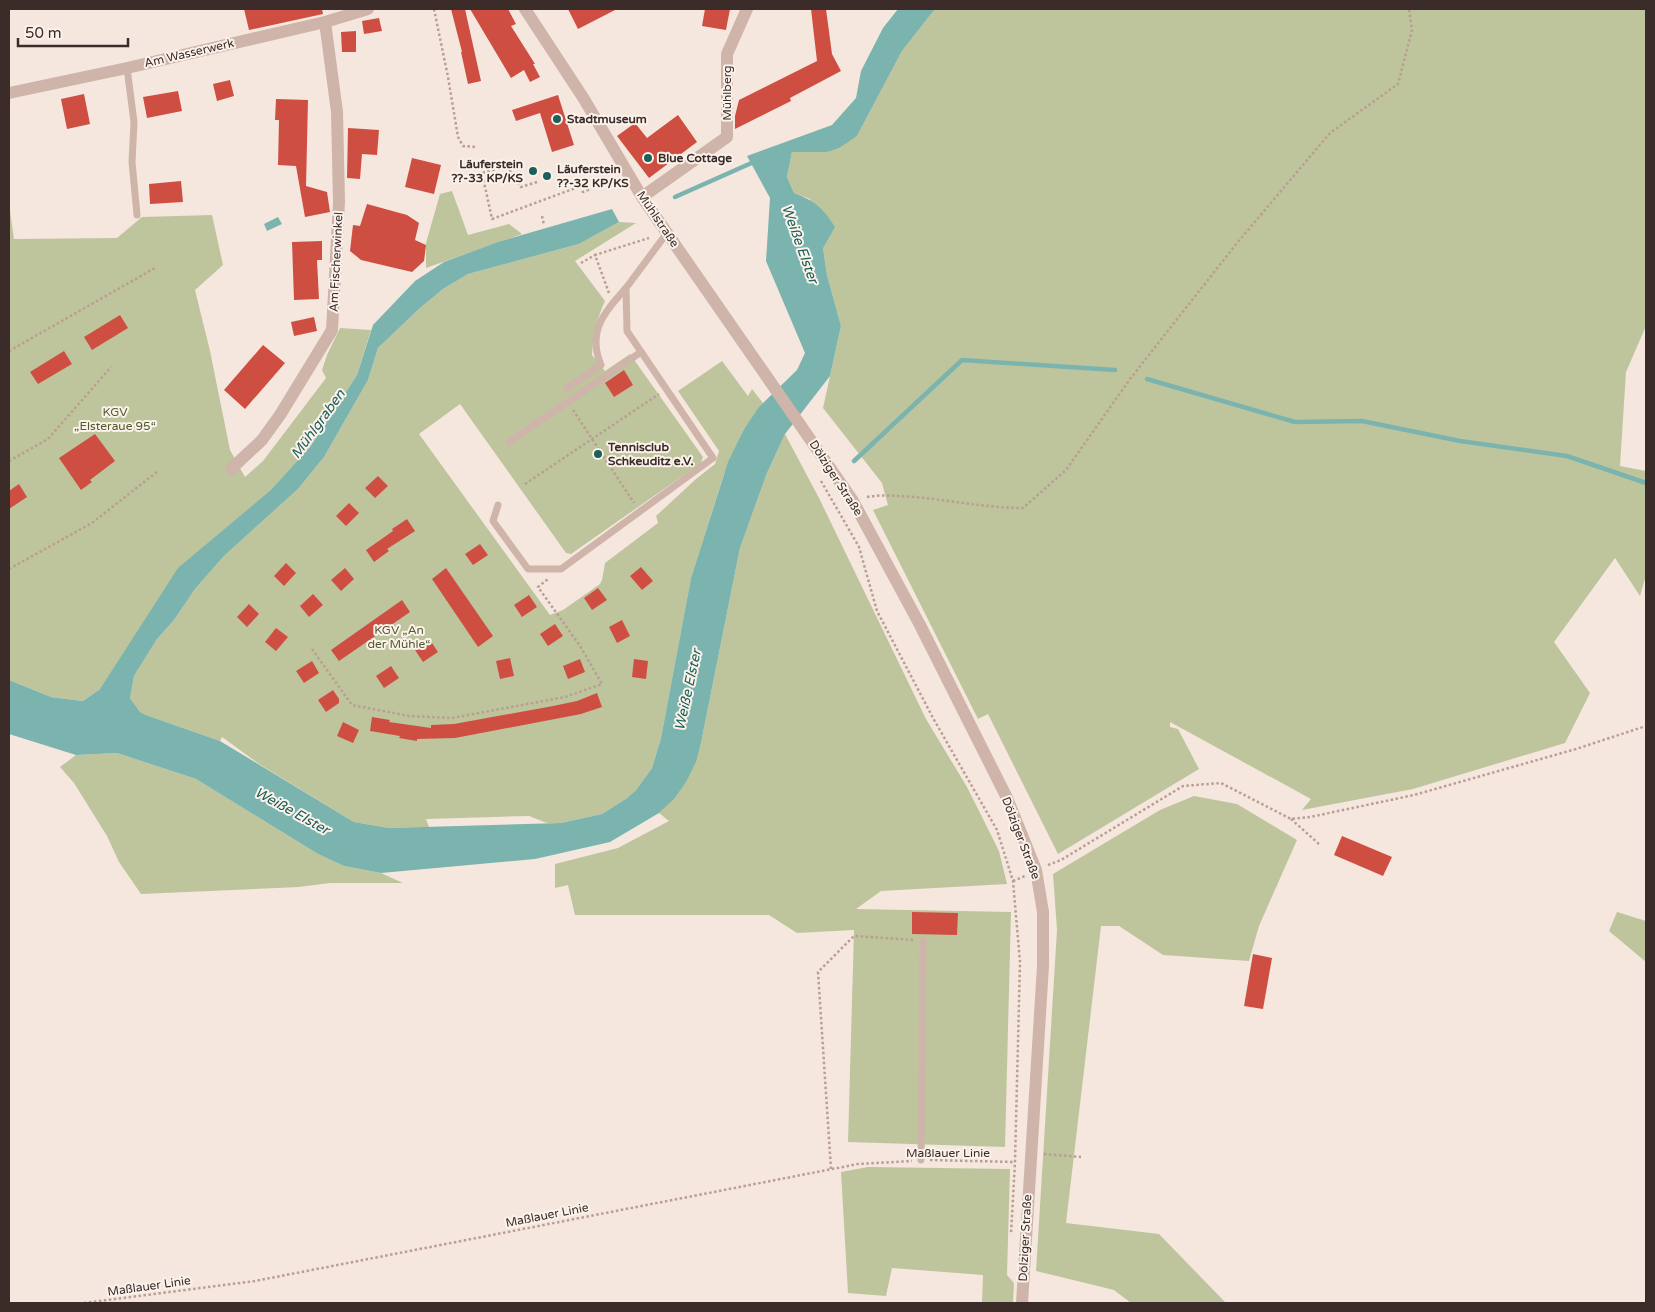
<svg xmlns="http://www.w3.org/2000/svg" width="1655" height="1312" font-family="'Varela Round',sans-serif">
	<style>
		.green { fill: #bec59d }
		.water { fill: #7bb4ae }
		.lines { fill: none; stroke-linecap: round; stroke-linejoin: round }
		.stream { stroke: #7bb4ae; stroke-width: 4.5 }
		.building { fill: #cf4e42 }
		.path { stroke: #ba9d93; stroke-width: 2.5; stroke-dasharray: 2.5 2.5; stroke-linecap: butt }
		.service { stroke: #ceb4a9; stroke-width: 7 }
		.minor { stroke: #ceb4a9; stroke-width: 12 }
		.tertiary { stroke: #ceb4a9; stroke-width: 12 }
		.poi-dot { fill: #1b605a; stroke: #fbf2eb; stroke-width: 2 }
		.labels { text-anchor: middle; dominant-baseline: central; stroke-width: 4; stroke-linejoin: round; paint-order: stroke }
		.street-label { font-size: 12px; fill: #3b2c29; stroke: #fbf2eb }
		.poi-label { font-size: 12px; font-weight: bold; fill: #3b2c29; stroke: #fbf2eb; text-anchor: start }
		.park-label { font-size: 12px; fill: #515b2b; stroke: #fbf2eb }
		.water-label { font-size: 14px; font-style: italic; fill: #1b605a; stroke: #fbf2eb }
	</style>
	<rect width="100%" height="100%" fill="#f5e7de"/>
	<g class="green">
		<path d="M935,9H1646V326L1626,372L1620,466L1646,471V575L1640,596L1615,558L1554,642L1590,693L1565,743L1413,789L1302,810L1311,799L1170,722V727L1178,729L1199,769L1058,854L988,714L978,719L873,510L888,505L882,483L823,408L841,326L827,275L823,248L810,199L794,193L787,177L792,152H827L857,136L902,51Z"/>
		<path d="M452,191L468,235L509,224L522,234L426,268V243L440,194Z"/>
		<path d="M9,204L14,239L117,238L142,217L212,215L223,265L195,290L210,351L230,450L245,477L263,461L326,378L322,370L327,355L340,328L371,330L357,375L310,447L100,689L83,701L51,697L9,680Z"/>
		<path d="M619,222L636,223L575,261L605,301C597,318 593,336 592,355L605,371L630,354L703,457L701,463L571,554L566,553L460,404L419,434L550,615L563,610L600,584L602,580L605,563L658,523L656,516L696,479L715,464L719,451L678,391L722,361L748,396L752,389L763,403L744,429L724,474L691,578L661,738L652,768L636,790L627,798L602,814L561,823H547L529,816L426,819L429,827L389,828L354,822L259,764L222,737L220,741L146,715L140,712L130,698L134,676L157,639L174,620L195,589L224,556L298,489L324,457L368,380L378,348L420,308L443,289L468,274L579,244Z"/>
		<path d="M785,434L819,498L926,719L967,787L999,851L1007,884L881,891L856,909L1011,912L1005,1147L848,1142L854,930L797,933L769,915H575L568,885L555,888V864L618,848L669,821L659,813C682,792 692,773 701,743L740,548L767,473Z"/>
		<path d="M117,753L196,779L318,854L344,866L381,873L403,883H330L299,887L141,894L119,862L107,836L74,783L60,767L76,755Z"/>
		<path d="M1194,796L1237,804L1297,840L1259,926L1249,961L1163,955L1119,926H1101L1066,1223L1159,1234L1226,1303H1131L1114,1290L1036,1271L1057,930L1053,874L1160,810Z"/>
		<path d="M1617,912L1646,921V962L1609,931Z"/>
		<path d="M868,1167L1010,1169L1007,1275L1014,1283L1013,1303H982L983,1275L892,1268L886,1296L848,1293L841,1172Z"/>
	</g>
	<g class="water">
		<path d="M898,9H935L902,51L857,136L839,148L827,152H792L787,177L794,193C815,201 823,208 835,227L823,248L827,275L841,326L830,376L785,434L767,473L740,548L701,743L696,762L686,782L674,799L659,813L610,842L535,859L381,873L344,866L318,854L196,779L117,753L76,755L9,734V680L51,697L83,701L100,689L178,568L271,490L310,447L357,375L373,325L415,281L444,262L498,242L612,209L619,222L579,244L468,274L443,289L420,308L378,348L368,380L324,457L298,489L224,556L195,589L174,620L157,639L134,676L130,698L140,712L146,715L220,741L354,822L389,828L561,823L602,814L627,798L636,790L652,768L661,738L691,578L728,462L744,429L759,407L797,370L805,353L766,261L770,198L747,156L832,125L856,98L861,71L883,28Z"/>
		<path d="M278,217L282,224L267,231L264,224Z"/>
	</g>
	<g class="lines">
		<g class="stream">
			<path d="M675,197L756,161"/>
			<path d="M1147,379L1295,422L1362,421L1460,441L1567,456L1646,483"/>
			<path d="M854,461L962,360L1115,370"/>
		</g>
	</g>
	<g class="building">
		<path d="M244,9H322L323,14L249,30Z"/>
		<path d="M451,9H465L481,81L468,84L461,52H462Z"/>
		<path d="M470,9H508L516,24L511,26L535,64H533L540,77L530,82L524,70L511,78Z"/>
		<path d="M568,9H617L578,29Z"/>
		<path d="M705,9H730L726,30L702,26Z"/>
		<path d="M811,9H826L832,54L841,71L790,98L791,101L735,129V116L739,100L817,61Z"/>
		<path d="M379,18L382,31L364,34L362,21Z"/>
		<path d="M356,31V52H342L341,32Z"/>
		<path d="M230,80L234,96L217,101L213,84Z"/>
		<path d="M178,91L182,111L147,118L143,97Z"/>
		<path d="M84,94L90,124L67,129L61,99Z"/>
		<path d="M558,95L574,145L552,152L540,113L516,121L512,110Z"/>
		<path d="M276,99L308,100L306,186L327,192L330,212L305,217L296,166L278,165L279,120H275Z"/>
		<path d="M678,115L697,142L649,178L617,136L635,123L647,138Z"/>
		<path d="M348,128L379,130L377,155L362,154L360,179L347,178Z"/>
		<path d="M412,158L441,165L434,194L405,187Z"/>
		<path d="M181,181L183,202L150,204L149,184Z"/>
		<path d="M367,204L407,215L419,223L415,240L426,245L424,261L412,272L361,260L350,251L353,225L360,226Z"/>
		<path d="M322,241V260H317L319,299L294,300L292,242Z"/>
		<path d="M120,315L128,328L92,350L84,337Z"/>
		<path d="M314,317L317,331L294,336L291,322Z"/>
		<path d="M263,345L285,363L245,409L224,390Z"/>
		<path d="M64,351L72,364L38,384L30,372Z"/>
		<path d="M624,370L633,385L614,397L605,383Z"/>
		<path d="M95,434L115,461L90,480L92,482L81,490L59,458Z"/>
		<path d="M378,476L388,486L375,498L365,488Z"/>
		<path d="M19,484L27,497L9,509V491Z"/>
		<path d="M349,503L359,513L346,526L336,516Z"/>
		<path d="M407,519L415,531L387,549L389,551L374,562L366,550L393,531L392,529Z"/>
		<path d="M480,544L488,555L473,565L465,554Z"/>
		<path d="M286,563L296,573L284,586L274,576Z"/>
		<path d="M641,567L653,581L642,590L630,576Z"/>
		<path d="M345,568L354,579L341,591L331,580Z"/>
		<path d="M446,568L493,636L478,647L432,579Z"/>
		<path d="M598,588L607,600L592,610L584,598Z"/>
		<path d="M313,594L323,605L309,617L300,606Z"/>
		<path d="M529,595L537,607L522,617L514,605Z"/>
		<path d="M402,600L410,612L339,661L331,650Z"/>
		<path d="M249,604L259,614L247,627L237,617Z"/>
		<path d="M622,620L630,636L617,643L609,627Z"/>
		<path d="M555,624L563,636L548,646L540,634Z"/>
		<path d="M276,628L288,637L276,651L265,642Z"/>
		<path d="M430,640L438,652L423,662L415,650Z"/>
		<path d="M510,658L514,676L500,679L496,661Z"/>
		<path d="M580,659L585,672L568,679L563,666Z"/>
		<path d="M634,659L648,661L646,679L632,677Z"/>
		<path d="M312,661L319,673L304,683L296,671Z"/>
		<path d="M391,666L399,678L384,688L376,676Z"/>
		<path d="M333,690L339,699V703L326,712L318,700Z"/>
		<path d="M597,693L602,707L581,714L455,738L417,739V741L399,738L400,736L370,731L372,717L390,720L389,722L431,728V725L454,724L553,706L577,701Z"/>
		<path d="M343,722L359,730L353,743L337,736Z"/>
		<path d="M1342,836L1392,857L1383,876L1334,855Z"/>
		<path d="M912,912L958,913L957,935L912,934Z"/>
		<path d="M1253,954L1272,958L1263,1009L1244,1006Z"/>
	</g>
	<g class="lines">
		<g class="path">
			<path d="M434,9L448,77L458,137L463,146L476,147"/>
			<path d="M537,182L521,187L507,166L482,173L492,219L581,186L583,192L588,190L587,184L589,183"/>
			<path d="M542,216L544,225"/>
			<path d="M581,263L595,255"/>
			<path d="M609,293L595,255L649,238"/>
			<path d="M9,351L155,268"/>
			<path d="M573,410L634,503"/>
			<path d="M9,461L48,439L111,367"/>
			<path d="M821,481L859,547L877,611L933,718L997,830L1013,881L1020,962L1015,1162L1011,1234"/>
			<path d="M525,484L659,394"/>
			<path d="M867,497C883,494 898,496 914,497C950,500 986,508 1023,508L1066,470L1130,379L1237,243L1330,133L1398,84L1412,30L1409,9"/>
			<path d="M9,569L92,523L158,471"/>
			<path d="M312,649L352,705L409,716L452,718L565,697L602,684L580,646L538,587L548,579"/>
			<path d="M1291,819L1319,844"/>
			<path d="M1048,865L1061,860L1183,786L1221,783L1291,819L1310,817L1414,795L1576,749L1646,726"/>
			<path d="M1013,881L1025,876"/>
			<path d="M1044,1154L1081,1157"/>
			<path d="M930,1160L1015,1162"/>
			<path d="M831,1169L818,972L854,936L914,940"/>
			<path d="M84,1303L255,1281L858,1164L912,1161"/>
		</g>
		<g class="service">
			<path d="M127,68L134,122L132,162L137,215"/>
			<path d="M566,389L601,365C587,331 604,313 626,288"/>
			<path d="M509,442L641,352"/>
			<path d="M498,505L493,521L528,569H561L713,458L627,331L626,288L667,233"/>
			<path d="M921,1160L923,941"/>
		</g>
		<g class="minor">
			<path d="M9,93L127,68L325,22L368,9"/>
			<path d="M642,197L727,137V54L747,9"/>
			<path d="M231,469L262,440L280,415L332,330L339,202L337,112L325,22"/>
		</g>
		<path class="tertiary" d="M525,9L584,99L642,197L853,501L920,625L1007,798L1022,835L1036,870L1043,912V966L1022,1303"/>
	</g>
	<g class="poi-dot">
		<circle cx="557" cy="119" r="5"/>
		<circle cx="648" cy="158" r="5"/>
		<circle cx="533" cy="171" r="5"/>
		<circle cx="547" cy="176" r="5"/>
		<circle cx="598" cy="454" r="5"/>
	</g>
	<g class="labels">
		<g class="street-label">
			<text transform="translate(189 53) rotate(-13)">Am Wasserwerk</text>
			<text transform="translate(727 93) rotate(-90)">Mühlberg</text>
			<text transform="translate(658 219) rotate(56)">Mühlstraße</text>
			<text transform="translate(336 262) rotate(-87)">Am Fischerwinkel</text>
			<text transform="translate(836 478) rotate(57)">Dölziger Straße</text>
			<text transform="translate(1021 838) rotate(69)">Dölziger Straße</text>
			<text x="948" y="1153">Maßlauer Linie</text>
			<text transform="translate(547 1215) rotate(-11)">Maßlauer Linie</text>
			<text transform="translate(1025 1238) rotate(-87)">Dölziger Straße</text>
			<text transform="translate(149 1286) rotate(-8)">Maßlauer Linie</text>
		</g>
		<g class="poi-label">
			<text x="567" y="119">Stadtmuseum</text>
			<text x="658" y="158">Blue Cottage</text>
			<text x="523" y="164" text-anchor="end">Läuferstein<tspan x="523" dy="14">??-33 KP/KS</tspan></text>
			<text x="557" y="169">Läuferstein<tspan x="557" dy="14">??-32 KP/KS</tspan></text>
			<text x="608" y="447">Tennisclub<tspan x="608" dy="14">Schkeuditz e.V.</tspan></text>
		</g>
		<g class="park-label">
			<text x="115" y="412">KGV<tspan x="115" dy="14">„Elsteraue 95“</tspan></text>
			<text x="399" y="630">KGV „An<tspan x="399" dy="14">der Mühle“</tspan></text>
		</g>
		<g class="water-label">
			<text transform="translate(800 244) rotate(70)">Weiße Elster</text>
			<text transform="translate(318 424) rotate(-54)">Mühlgraben</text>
			<text transform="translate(688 690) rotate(-78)">Weiße Elster</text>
			<text transform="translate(292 811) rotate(29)">Weiße Elster</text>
		</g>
	</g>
	<rect width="1655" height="1312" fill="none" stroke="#3b2c29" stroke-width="20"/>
	<path d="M18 38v8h110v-8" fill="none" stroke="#3b2c29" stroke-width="2.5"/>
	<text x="25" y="38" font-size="15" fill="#3b2c29" stroke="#fbf2eb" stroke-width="4" paint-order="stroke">50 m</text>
</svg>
